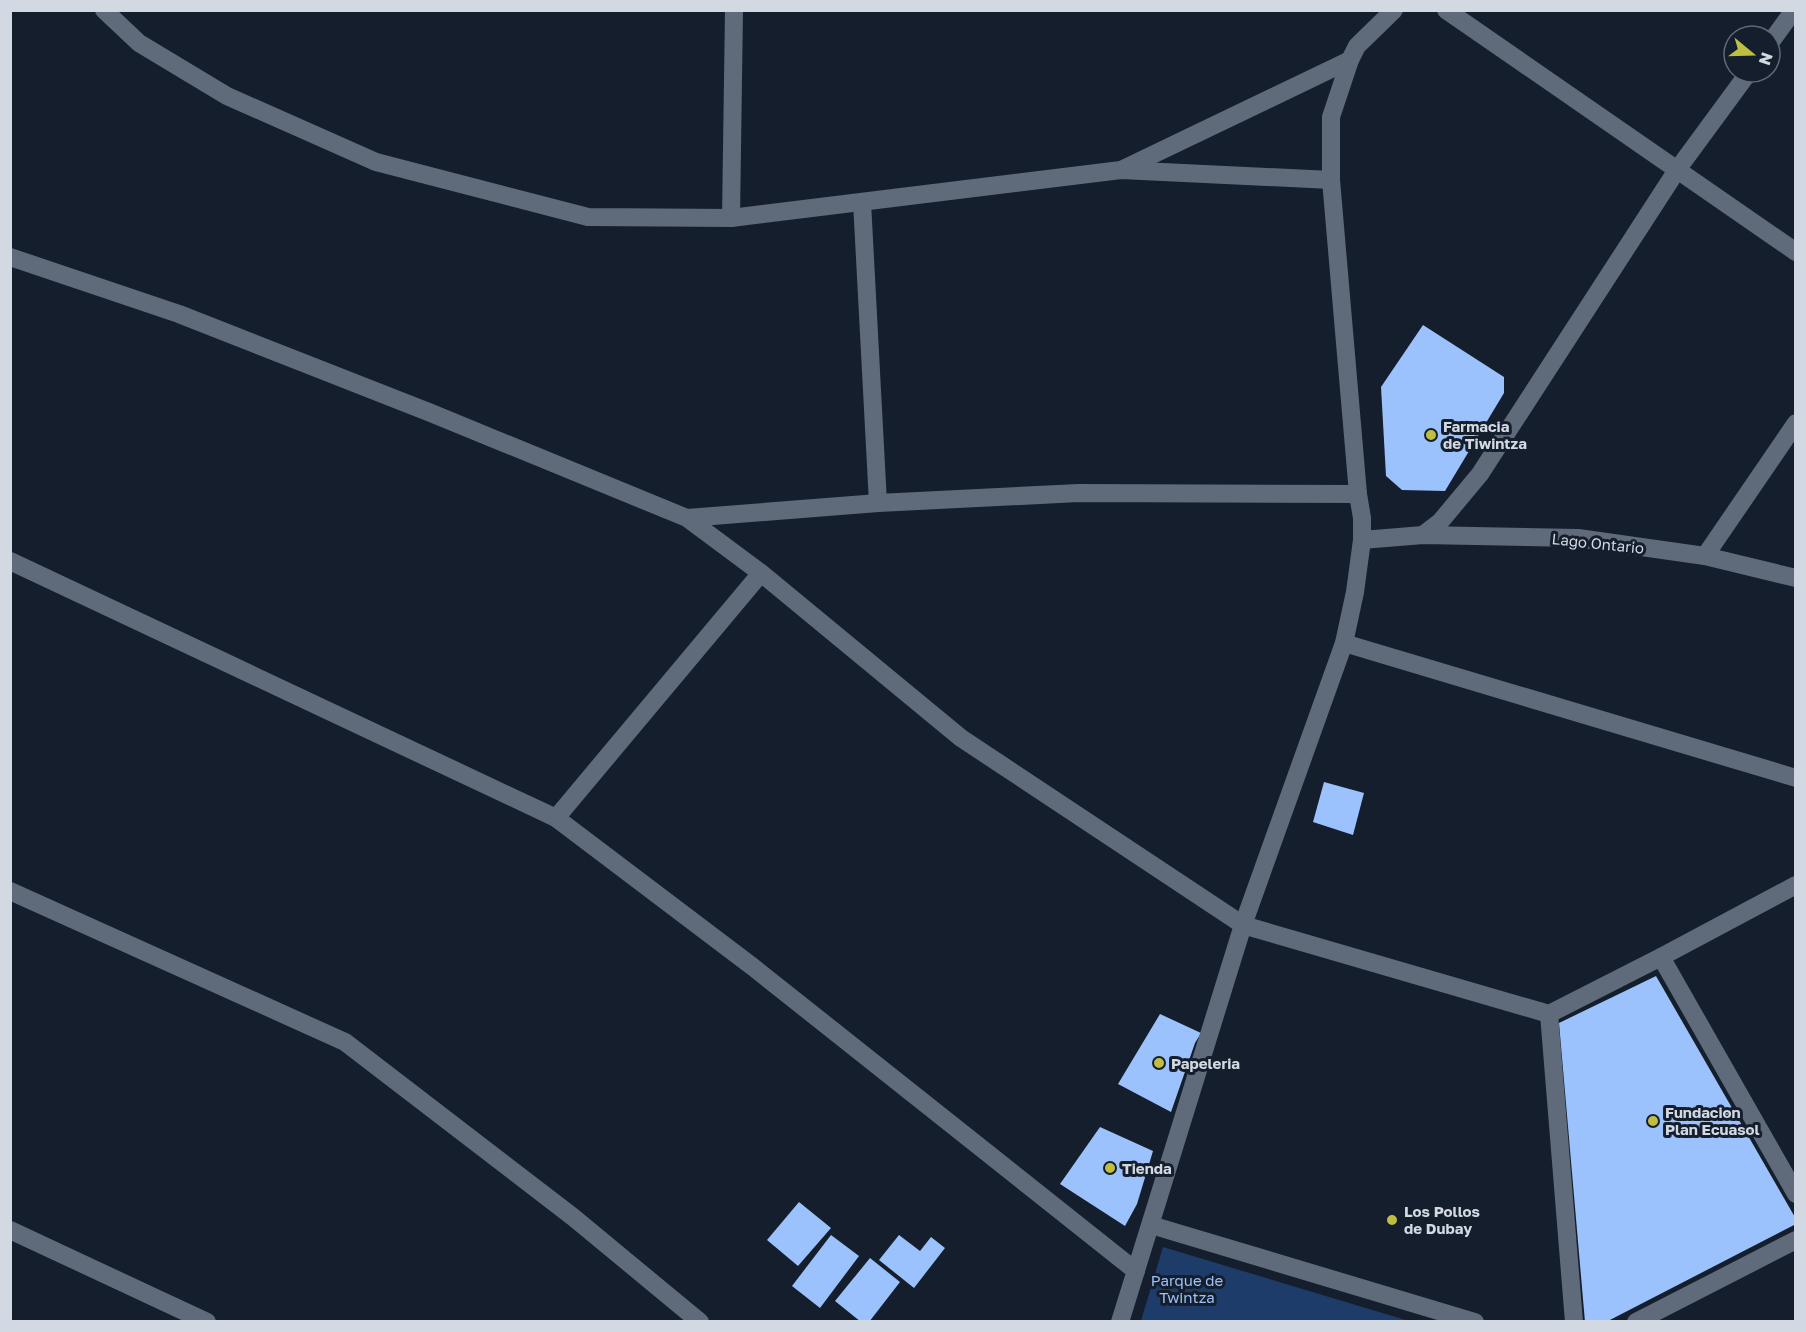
<svg xmlns="http://www.w3.org/2000/svg" width="1806" height="1332" font-family="'Golos Text',sans-serif">
	<style>
		.green { fill: #1e3c69 }
		.building { fill: #9bc2fc }
		.lines { fill: none; stroke-linecap: round; stroke-linejoin: round }
		.minor { stroke: #5f6a7b; stroke-width: 18 }
		.poi-dot { fill: #c0be41; stroke: #151e2c; stroke-width: 2 }
		.labels { text-anchor: middle; dominant-baseline: central; stroke-width: 6; stroke-linejoin: round; paint-order: stroke }
		.poi-label { font-size: 15px; font-weight: bold; fill: #d3d9e3; stroke: #151e2c; text-anchor: start }
		.street-label { font-size: 15px; fill: #d3d9e3; stroke: #151e2c }
		.park-label { font-size: 15px; fill: #9cc0f7; stroke: #151e2c }
	</style>
	<rect width="100%" height="100%" fill="#151e2c"/>
	<path class="green" d="M1163,1247L1409,1321H1141Z"/>
	<g class="building">
		<path d="M1423,325L1504,377V393L1445,491L1402,490L1386,476L1381,387Z"/>
		<path d="M1324,782L1364,793L1353,835L1313,822Z"/>
		<path d="M1656,976L1796,1219V1224L1606,1322H1585L1559,1023Z"/>
		<path d="M1160,1014L1201,1033L1195,1043L1171,1112L1118,1084Z"/>
		<path d="M1100,1127L1153,1151L1137,1204L1125,1226L1060,1184Z"/>
		<path d="M799,1202L831,1228L798,1266L767,1240Z"/>
		<path d="M831,1235L859,1256L820,1308L792,1286Z"/>
		<path d="M899,1235L920,1251L931,1237L945,1248L914,1288L879,1260Z"/>
		<path d="M870,1258L900,1282L869,1322H861L835,1301Z"/>
	</g>
	<g class="lines">
		<g class="minor">
			<path d="M104,10L139,43L227,96L376,162L588,217L731,218L1121,170L1331,180"/>
			<path d="M1446,10L1796,252"/>
			<path d="M1770,43L1794,10"/>
			<path d="M1123,169L1350,60"/>
			<path d="M862,202L878,503"/>
			<path d="M731,218L734,10"/>
			<path d="M10,257L179,314L431,413L687,518L761,573L961,738L1243,925L1549,1014L1661,957L1796,885"/>
			<path d="M687,518L878,503L1079,493L1358,494"/>
			<path d="M1423,535L1440,522L1480,474L1677,170L1749,72"/>
			<path d="M1362,540L1423,535L1578,538L1705,556L1796,578"/>
			<path d="M1705,556L1796,423"/>
			<path d="M10,561L556,818L753,967L1136,1271"/>
			<path d="M1344,643L1796,778"/>
			<path d="M556,818L761,573"/>
			<path d="M10,891L345,1042L573,1217L700,1322"/>
			<path d="M1661,957L1796,1194"/>
			<path d="M1549,1014L1574,1322"/>
			<path d="M1151,1225L1475,1322"/>
			<path d="M10,1230L207,1322"/>
			<path d="M1120,1322L1243,925L1344,643L1355,592L1362,540V518L1358,494L1331,180V117L1350,60L1357,46L1394,10"/>
			<path d="M1636,1322L1796,1240"/>
		</g>
	</g>
	<g class="poi-dot">
		<circle cx="1431" cy="435" r="6"/>
		<circle cx="1159" cy="1063" r="6"/>
		<circle cx="1653" cy="1121" r="6"/>
		<circle cx="1110" cy="1168" r="6"/>
		<circle cx="1392" cy="1220" r="6"/>
	</g>
	<g class="labels">
		<g class="poi-label">
			<text x="1443" y="426">Farmacia<tspan x="1443" dy="17">de Tiwintza</tspan></text>
			<text x="1171" y="1063">Papeleria</text>
			<text x="1665" y="1112">Fundacion<tspan x="1665" dy="17">Plan Ecuasol</tspan></text>
			<text x="1122" y="1168">Tienda</text>
			<text x="1404" y="1211">Los Pollos<tspan x="1404" dy="17">de Dubay</tspan></text>
		</g>
		<g class="street-label">
			<text transform="translate(1598 543) rotate(6)">Lago Ontario</text>
		</g>
		<g class="park-label">
			<text x="1187" y="1280">Parque de<tspan x="1187" dy="17">Twintza</tspan></text>
		</g>
	</g>
	<rect width="1806" height="1332" fill="none" stroke="#d3d9e3" stroke-width="24"/>
	<g transform="translate(1752 54) rotate(109)"><circle r="28" fill="#151e2c" stroke="#616975" stroke-width="1.5"/>
	<path d="M0-4.5L10 22L0 15L-10 22Z" fill="#c0be41"/>
	<text y="-9" font-size="16" font-weight="bold" text-anchor="middle" fill="#d3d9e3">N</text>
	</g>
</svg>
